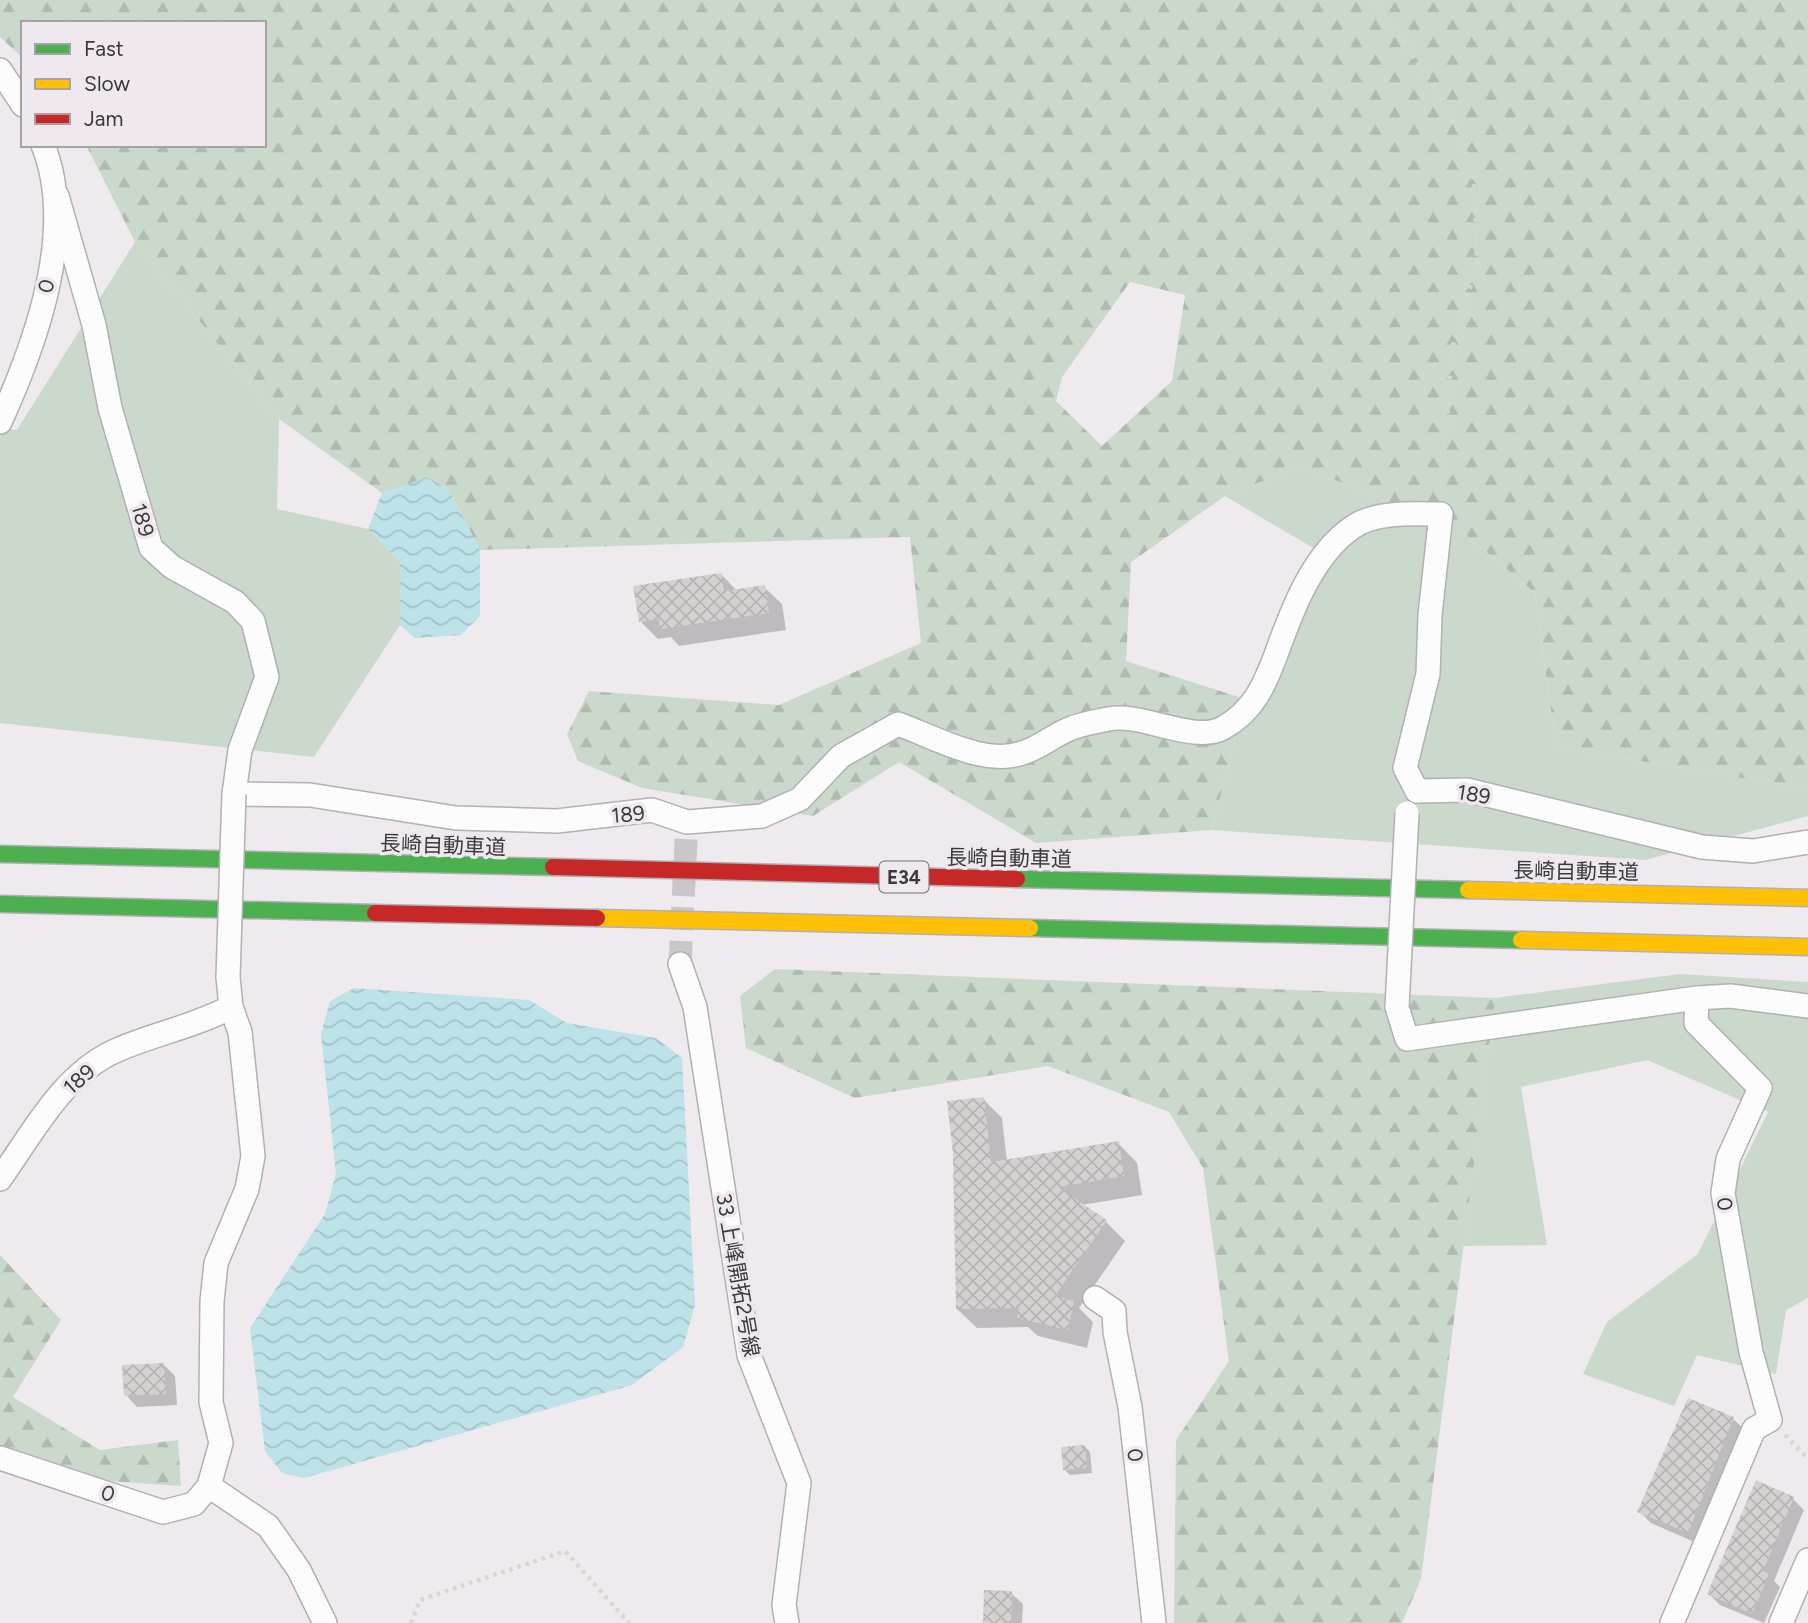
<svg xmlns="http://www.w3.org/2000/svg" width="1808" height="1623" font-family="Figtree,'Noto Sans JP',sans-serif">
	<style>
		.green { fill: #cbd8cc }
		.forest { fill: url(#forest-firs); fill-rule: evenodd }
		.water { fill: url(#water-waves) }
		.shadow { fill: #0003 }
		.building { fill: url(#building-cross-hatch) }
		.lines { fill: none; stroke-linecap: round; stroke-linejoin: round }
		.street-tunnel { stroke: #cac7ca; stroke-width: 23; stroke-dasharray: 23 11; stroke-linecap: butt }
		.street-casing { stroke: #b3b0b3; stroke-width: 26 }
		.fast-casing { stroke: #b3b0b3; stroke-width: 19 }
		.slow-casing { stroke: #b3b0b3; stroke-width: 19 }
		.jam-casing { stroke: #b3b0b3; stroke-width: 19 }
		.path { stroke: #d6d6d6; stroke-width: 4.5; stroke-dasharray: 3.5 5; stroke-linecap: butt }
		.street { stroke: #fcfcfc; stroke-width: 23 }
		.fast { stroke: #4caf50; stroke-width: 16 }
		.slow { stroke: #ffc107; stroke-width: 16 }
		.jam { stroke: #c62828; stroke-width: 16 }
		.street-bridge-casing { stroke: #b3b0b3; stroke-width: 26; stroke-linecap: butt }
		.street-bridge { stroke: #fcfcfc; stroke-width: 23 }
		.labels { text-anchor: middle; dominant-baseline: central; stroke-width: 7; stroke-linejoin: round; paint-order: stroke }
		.shield { fill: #f0e8ef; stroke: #726e72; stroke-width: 2 }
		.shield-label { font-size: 19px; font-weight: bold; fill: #3c393c }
		.street-label { font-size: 21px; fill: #3c393c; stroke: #f0e8ef }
	</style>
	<defs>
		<pattern id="forest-firs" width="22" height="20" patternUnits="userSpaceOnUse" patternTransform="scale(1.75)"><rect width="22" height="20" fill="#cbd8cc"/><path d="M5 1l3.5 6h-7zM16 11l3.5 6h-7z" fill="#afbab0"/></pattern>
		<pattern id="water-waves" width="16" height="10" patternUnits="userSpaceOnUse" patternTransform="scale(1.75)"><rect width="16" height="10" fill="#bde2e8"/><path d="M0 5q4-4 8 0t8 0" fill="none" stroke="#a3c3c8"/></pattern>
		<pattern id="building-cross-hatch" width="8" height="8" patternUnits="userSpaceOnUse" patternTransform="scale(1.75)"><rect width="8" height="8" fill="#d4d1d1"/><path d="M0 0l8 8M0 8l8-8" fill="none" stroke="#b7b4b4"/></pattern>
	</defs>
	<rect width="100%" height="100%" fill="#eeeaee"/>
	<g class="green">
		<path d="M135,242L279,419L277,509L368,529L400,562V625L314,757L0,723V428L17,430Z"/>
		<path d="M1301,466L1464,533L1535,593L1556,747L1808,789V816L1645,860L1212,830L1245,699L1315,549L1225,496Z"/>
		<path d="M1680,974L1808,982V1298L1786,1310L1776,1374L1697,1355L1674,1406L1583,1374L1607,1322L1698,1254L1768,1112L1647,1060L1521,1087L1547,1245L1463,1246L1495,998Z"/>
	</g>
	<g class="forest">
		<path d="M0,0H1808V789L1556,747L1535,593L1464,533L1301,466L1225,496L1131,562L1126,661L1245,699L1212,830L1036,843L899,762L813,816L642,788L578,761L567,734L589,691L779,705L921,643L910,537L480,550L449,490L429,477L382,493L279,419L135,242L86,145H264V23H23V58L0,37ZM1130,282L1185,295L1172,381L1102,446L1056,401L1062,377Z"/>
		<path d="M775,969L1495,998L1421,1579L1402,1623H1174L1176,1440L1229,1361L1203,1168L1169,1112L1048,1066L855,1098L746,1048L740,996Z"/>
		<path d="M0,1255L61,1320L13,1397L100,1450L178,1440L181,1486L93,1480L0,1446Z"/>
	</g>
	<g class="water">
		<path d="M428,477L449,490L480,550V616L461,635L415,638L400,625V562L368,529L382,493Z"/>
		<path d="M354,988L529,1000L567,1023L656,1038L682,1058L695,1305L683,1347L632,1385L304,1478L282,1473L265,1451L250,1328L325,1214L336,1173L321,1034L330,1001Z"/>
	</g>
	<g class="shadow">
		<path d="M721,574L737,591L764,587L782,604L786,630L679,646L671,637L658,639L641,622Z"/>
		<path d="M983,1099L1002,1118L1007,1162L1118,1143L1137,1163L1142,1195L1082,1205L1106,1222L1125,1241L1079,1308L1093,1322L1087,1348L1038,1336L1028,1327L977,1328L957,1309Z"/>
		<path d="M164,1365L175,1376L177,1405L137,1407L126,1395Z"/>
		<path d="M1733,1419L1745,1430L1699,1544L1651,1523L1639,1511Z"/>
		<path d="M1085,1447L1090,1452L1092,1473L1070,1475L1065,1470Z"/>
		<path d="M1793,1499L1804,1510L1774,1581L1780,1587L1764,1623L1720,1605L1709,1594Z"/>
		<path d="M1011,1593L1023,1604L1022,1623H985Z"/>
	</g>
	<g class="building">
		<path d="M721,573L724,591L765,585L769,613L660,629L659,619L639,622L633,586Z"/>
		<path d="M984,1097L991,1162L1119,1141L1124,1176L1058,1187L1107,1220L1055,1296L1074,1301L1068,1330L1017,1318L1019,1308L956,1309L953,1154L947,1101Z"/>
		<path d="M164,1363L166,1394L124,1396L122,1365Z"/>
		<path d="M1688,1398L1734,1417L1688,1533L1637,1512Z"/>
		<path d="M1085,1445L1087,1468L1063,1470L1061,1447Z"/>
		<path d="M1756,1480L1794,1497L1763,1571L1769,1574L1752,1614L1707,1594Z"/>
		<path d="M984,1590L1012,1591L1011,1623H983Z"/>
	</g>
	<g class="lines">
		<path class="street-tunnel" d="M680,964L687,822"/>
		<g class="street-casing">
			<g id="street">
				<path d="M0,70L23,105"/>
				<path d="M57,196L94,325L110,408L151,548L172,567L235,602L253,621L267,677L240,750L234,794L310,795L456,818L557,821L652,810L687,822L762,816L800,799L841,756L898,724C935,737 986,768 1025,752C1040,747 1053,736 1067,730C1079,724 1095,722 1108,719C1141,712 1194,744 1223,728C1254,711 1265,684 1277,652C1292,610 1313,554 1353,527C1376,511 1414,514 1441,514L1430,615L1428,674L1405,768L1417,791"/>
				<path d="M0,422C36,343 77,230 43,145"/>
				<path d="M1417,791L1467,790L1702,847L1753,851L1808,842"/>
				<path d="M680,964L695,1007L749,1355L799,1483L784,1605L787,1623"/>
				<path d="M1397,1007L1407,1039L1697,998L1730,996L1808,1006"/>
				<path d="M0,1179C32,1134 62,1075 115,1051C153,1034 193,1027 231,1007"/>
				<path d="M1095,1298L1114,1311L1115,1332L1130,1407L1154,1623"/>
				<path d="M0,1458L163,1512L194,1504L209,1486L221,1443L211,1402L212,1301L216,1263L247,1189L253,1156L240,1032L231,1007L228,977"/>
				<path d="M209,1486L268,1526L299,1570L325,1623"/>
				<path d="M1672,1623L1754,1429L1770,1420L1751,1352L1723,1193L1728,1159L1760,1088L1696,1023L1697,998"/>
				<path d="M1781,1623L1808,1560"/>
			</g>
		</g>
		<g class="fast-casing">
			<g id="fast">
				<path d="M0,854L553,867"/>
				<path d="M1017,879L1468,890"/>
				<path d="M0,904L375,913"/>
				<path d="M1030,928L1521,940"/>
			</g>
		</g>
		<g class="slow-casing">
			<g id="slow">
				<path d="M1468,890L1808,898"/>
				<path d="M597,918L1030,928"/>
				<path d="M1521,940L1808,947"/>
			</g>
		</g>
		<g class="jam-casing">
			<g id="jam">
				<path d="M553,867L1017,879"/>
				<path d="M375,913L597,918"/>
			</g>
		</g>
		<g class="path">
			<path d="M1373,0L1437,90L1462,137L1474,180L1477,264L1452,349L1442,491"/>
			<path d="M1785,1435L1808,1459"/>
			<path d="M411,1623L420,1600L565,1551L629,1623"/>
		</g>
		<use href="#street" class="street"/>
		<use href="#fast" class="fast"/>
		<use href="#slow" class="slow"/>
		<use href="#jam" class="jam"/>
		<g class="street-bridge-casing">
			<g id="street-bridge">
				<path d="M228,977L234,794"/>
				<path d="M1397,1007L1407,813"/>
			</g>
		</g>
		<use href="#street-bridge" class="street-bridge"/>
	</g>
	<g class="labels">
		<rect class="shield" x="879.5" y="861.5" width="49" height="31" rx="5"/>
		<g class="shield-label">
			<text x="904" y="877">E34</text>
		</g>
		<g class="street-label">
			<text transform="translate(46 286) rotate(-77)">0</text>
			<text transform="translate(143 520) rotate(74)">189</text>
			<text transform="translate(1474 794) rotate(9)">189</text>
			<text transform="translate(628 814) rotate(-5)">189</text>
			<text transform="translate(443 845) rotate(2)">長崎自動車道</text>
			<text transform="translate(1009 858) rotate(1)">長崎自動車道</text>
			<text transform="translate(1576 871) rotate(1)">長崎自動車道</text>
			<text transform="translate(79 1079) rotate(-41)">189</text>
			<text transform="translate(1725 1204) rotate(83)">0</text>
			<text transform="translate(738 1275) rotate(80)">33 上峰開拓2号線</text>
			<text transform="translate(1135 1455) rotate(-96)">0</text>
			<text transform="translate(108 1493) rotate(19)">0</text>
		</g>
	</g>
	<rect x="21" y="21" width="245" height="126" fill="#f0e8ef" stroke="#a8a2a7" stroke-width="2"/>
	<rect x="35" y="44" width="35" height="10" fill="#4caf50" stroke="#a8a2a7" stroke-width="2"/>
	<text x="84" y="56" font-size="21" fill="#3c393c">Fast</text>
	<rect x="35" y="79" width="35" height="10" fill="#ffc107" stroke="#a8a2a7" stroke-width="2"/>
	<text x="84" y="91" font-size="21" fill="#3c393c">Slow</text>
	<rect x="35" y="114" width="35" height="10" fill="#c62828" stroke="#a8a2a7" stroke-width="2"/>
	<text x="84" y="126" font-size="21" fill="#3c393c">Jam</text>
</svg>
